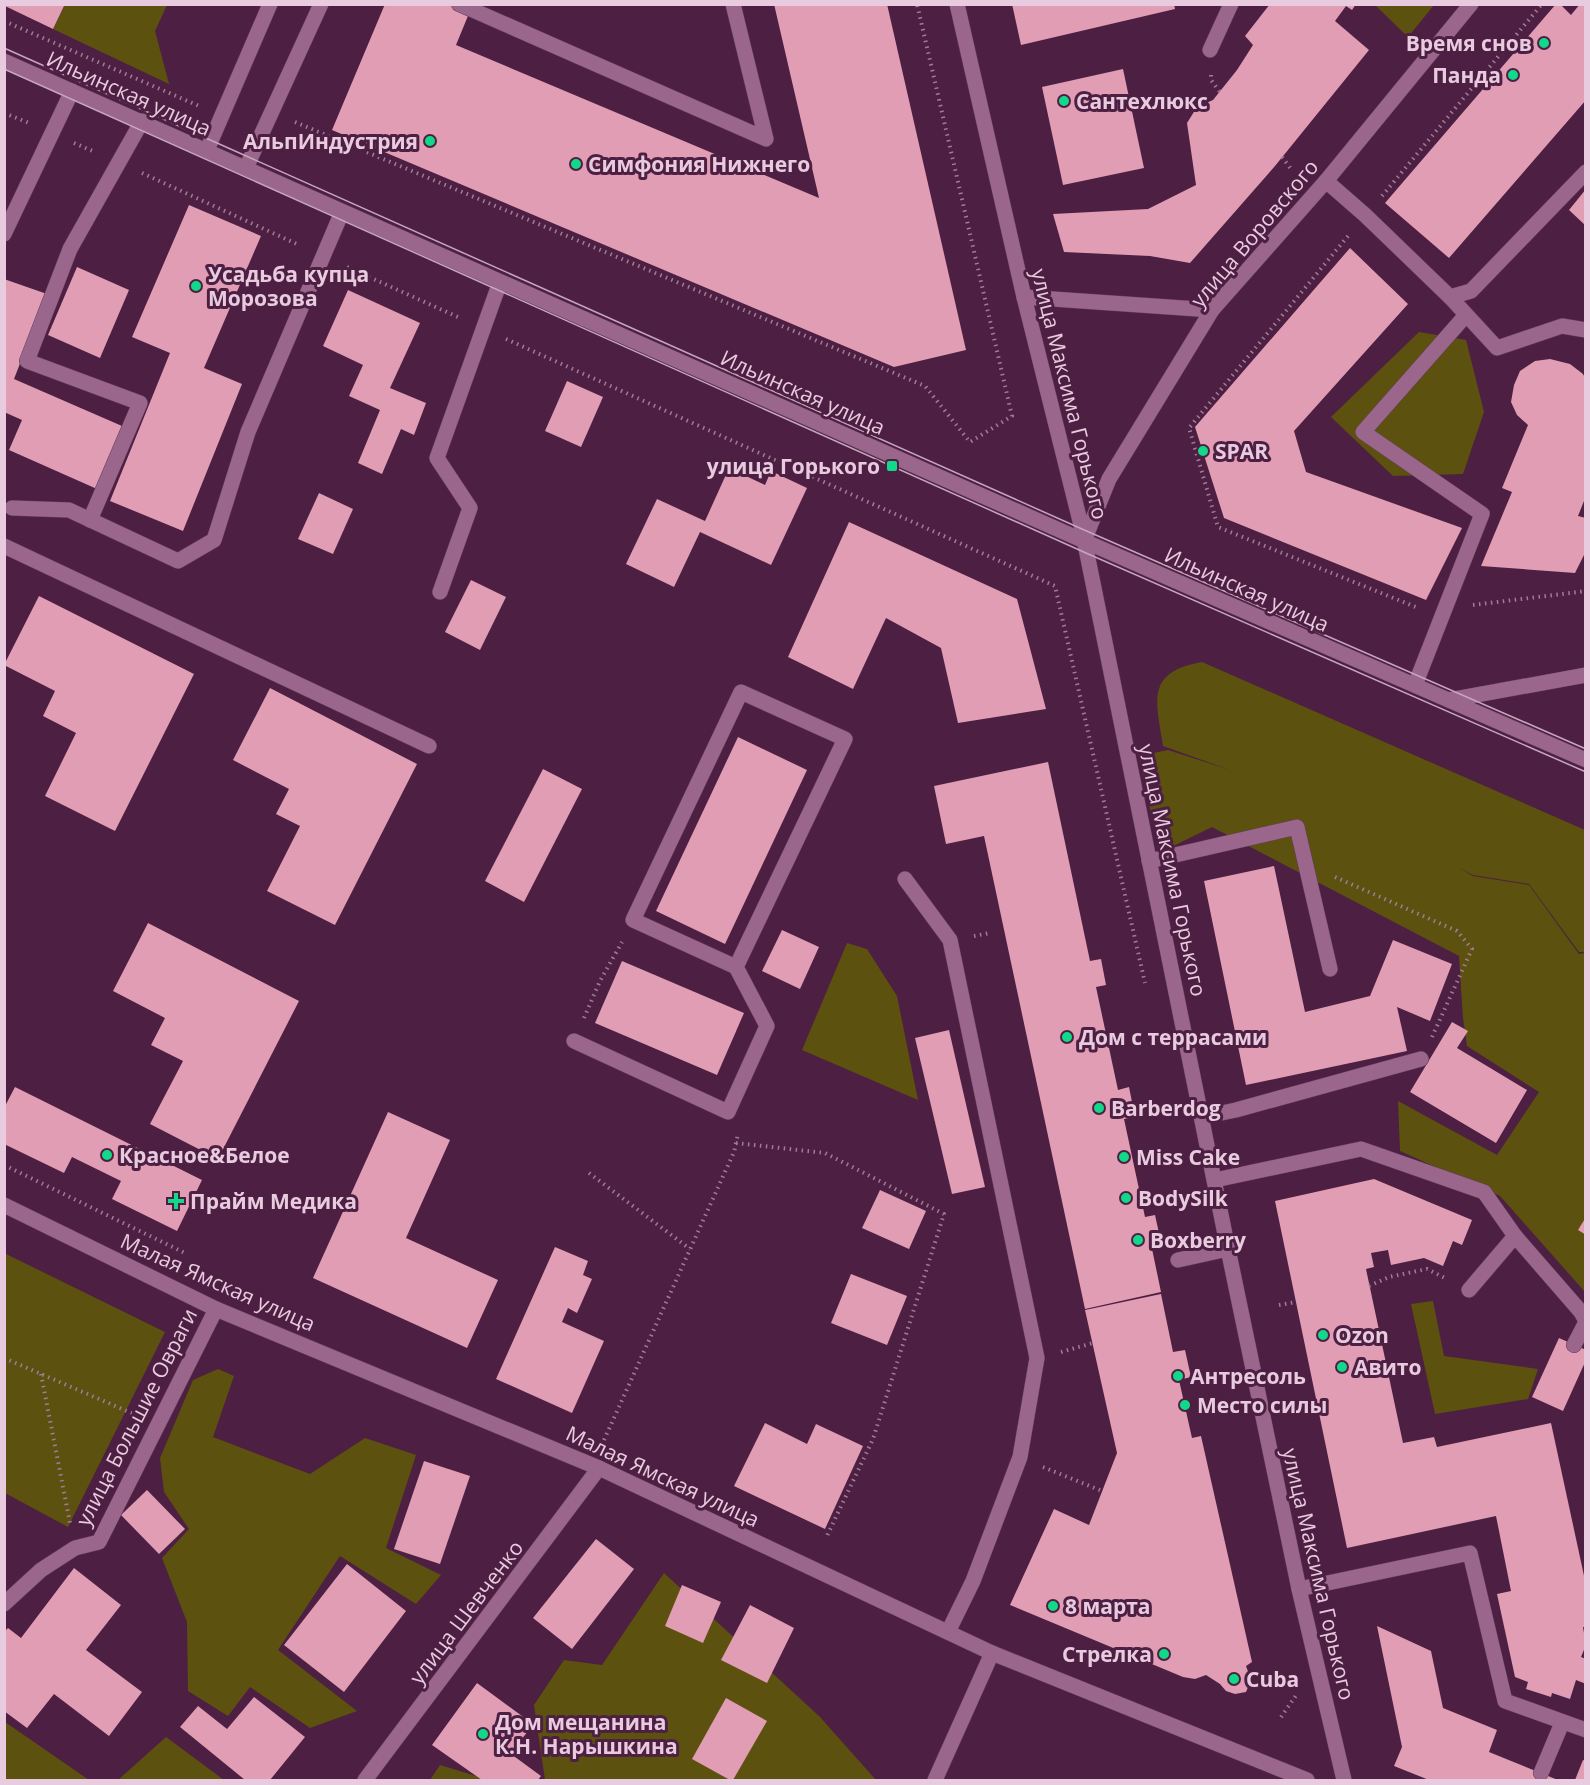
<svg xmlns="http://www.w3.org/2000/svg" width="1590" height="1785" font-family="'Open Sans',sans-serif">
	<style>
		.green { fill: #5d510f }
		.building { fill: #e09db3 }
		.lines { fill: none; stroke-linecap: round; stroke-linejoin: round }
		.lane-casing { stroke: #653c5b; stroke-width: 16 }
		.street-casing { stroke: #653c5b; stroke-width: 16 }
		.secondary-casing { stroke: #653c5b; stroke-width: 16 }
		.path { stroke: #a17c96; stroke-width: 4; stroke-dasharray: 1.5 4.5; stroke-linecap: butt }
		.lane { stroke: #9a668b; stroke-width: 15 }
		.street { stroke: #9a668b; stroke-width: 15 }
		.secondary { stroke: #9a668b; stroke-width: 15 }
		.tram { stroke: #c7a6bd; stroke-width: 1.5 }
		.poi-dot { fill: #12d98a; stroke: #4d1f42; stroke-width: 2 }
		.labels { text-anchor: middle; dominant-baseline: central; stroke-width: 6; stroke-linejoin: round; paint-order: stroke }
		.poi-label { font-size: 21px; font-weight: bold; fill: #e9cbdf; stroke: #4d1f42; text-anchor: start }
		.street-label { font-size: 21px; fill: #e9cbdf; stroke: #4d1f42 }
	</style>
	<rect width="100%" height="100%" fill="#4d1f42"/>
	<g class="green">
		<path d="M1378,4H1434V5L1408,37L1376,6Z"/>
		<path d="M65,5H167L155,31L169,84L53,29Z"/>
		<path d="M1419,332L1466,340L1484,412L1463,474L1393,476L1331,417Z"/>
		<path d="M1202,662L1585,830V952H1579L1529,884L1473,875L1458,867L1473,876L1529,885L1579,954L1585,953V1292L1500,1196L1400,1151L1398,1101L1497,1155L1539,1092L1467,1046L1463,1018L1459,956L1212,827L1159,853L1139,756L1168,750L1230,770L1163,746C1156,701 1145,672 1202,662Z"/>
		<path d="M847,943L867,949L897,996L918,1100L802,1050Z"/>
		<path d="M4,1253L165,1332L68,1527L5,1493Z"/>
		<path d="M1433,1301L1444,1356L1538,1369L1528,1399L1435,1414L1411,1304Z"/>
		<path d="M218,1369L234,1376L213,1437L310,1474L365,1438L416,1455L386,1548L441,1575L416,1604L340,1556L278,1650L357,1711L310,1728L250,1687L228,1716L188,1691L187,1622L162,1558L189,1529L164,1492L160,1458L193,1380Z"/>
		<path d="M664,1573L820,1717L876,1780H545L534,1705L564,1660L602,1665Z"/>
		<path d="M5,1722L89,1780H5Z"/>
		<path d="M166,1737L224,1780H118Z"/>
		<path d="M440,1765L489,1780H430Z"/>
	</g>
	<g class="building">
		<path d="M5,4H65L53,29L5,6Z"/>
		<path d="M385,4H454L470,11L456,45L819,198L774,4H887L966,350L894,367L332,130Z"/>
		<path d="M1012,4H1174L1175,9L1021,45Z"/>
		<path d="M1270,4H1356L1352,10L1346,6L1335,21L1369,50L1275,166L1190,263L1150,256L1064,252L1053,214L1148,209L1196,185L1187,123L1197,107L1213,100L1237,70L1253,45L1245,36Z"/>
		<path d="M1556,4H1560L1571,15L1580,4L1586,7V100L1449,258L1385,203Z"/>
		<path d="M1123,69L1144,168L1063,185L1042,87Z"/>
		<path d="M1586,189V226L1569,210Z"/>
		<path d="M189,205L261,236L204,368L242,384L183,531L110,501L170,353L132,337Z"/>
		<path d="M1350,248L1408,304L1294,431L1306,472L1462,528L1426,600L1224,518L1195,427Z"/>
		<path d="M77,267L129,290L100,358L48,335Z"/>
		<path d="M4,279L47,294L14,379L122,426L97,489L9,450L22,420L4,412Z"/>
		<path d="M348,290L420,323L390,388L426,403L414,435L401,429L382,474L358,463L380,410L349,396L363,365L323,346Z"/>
		<path d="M1550,359L1570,364L1583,374L1586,380V496L1578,516L1586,518V551L1575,573L1481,566L1512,492L1502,488L1528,425L1517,415L1511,402L1514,385L1520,371L1535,361Z"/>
		<path d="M567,381L603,397L581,447L545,431Z"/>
		<path d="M729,468L765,485L771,471L807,488L771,565L700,532L674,587L626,564L657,499L705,521Z"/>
		<path d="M319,493L353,509L333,554L298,539Z"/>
		<path d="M849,522L1017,599L1046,709L958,723L941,648L886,618L853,689L788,657Z"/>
		<path d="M471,580L506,597L480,650L445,632Z"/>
		<path d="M39,596L194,674L115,831L45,796L76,733L43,716L55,691L4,665Z"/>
		<path d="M270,688L417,764L335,925L267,891L300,826L276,814L289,789L233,760Z"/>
		<path d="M738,737L807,770L725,944L656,911Z"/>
		<path d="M1048,762L1090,961L1101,959L1106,985L1096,987L1118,1090L1129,1087L1135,1117L1124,1119L1145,1217L1155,1215L1161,1242L1151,1244L1161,1292L1085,1309L984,836L946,844L934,786Z"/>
		<path d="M543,769L582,789L524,902L485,881Z"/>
		<path d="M1274,866L1305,1012L1370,996L1393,940L1452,964L1430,1021L1397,1007L1407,1051L1246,1085L1204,881Z"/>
		<path d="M148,923L299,1001L218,1159L150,1124L183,1061L151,1045L165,1018L113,991Z"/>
		<path d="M782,930L819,947L800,989L762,971Z"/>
		<path d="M622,961L744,1013L717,1075L595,1023Z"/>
		<path d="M1452,1022L1468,1031L1457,1048L1527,1090L1496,1143L1410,1092Z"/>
		<path d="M949,1030L985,1187L952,1194L915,1038Z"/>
		<path d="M15,1087L202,1180L177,1231L112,1199L121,1181L72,1157L64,1173L4,1144V1108Z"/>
		<path d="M388,1112L450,1140L406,1238L498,1280L467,1348L313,1278Z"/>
		<path d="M1374,1179L1472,1220L1462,1245L1453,1241L1443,1266L1424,1258L1391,1265L1388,1250L1371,1253L1374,1267L1366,1269L1403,1443L1434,1437L1437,1447L1551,1423L1586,1585V1627H1583L1586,1645L1581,1657L1586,1659V1684L1576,1680L1570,1699L1552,1693L1551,1697L1526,1689L1528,1682L1515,1677L1497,1594L1511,1591L1496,1516L1347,1548L1275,1201Z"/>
		<path d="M880,1190L926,1211L909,1249L862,1228Z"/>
		<path d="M1586,1217V1235L1578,1230Z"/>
		<path d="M555,1247L588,1261L583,1275L592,1279L577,1313L568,1308L562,1322L604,1341L572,1413L496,1379Z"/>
		<path d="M851,1274L907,1296L887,1345L831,1323Z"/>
		<path d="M1161,1294L1173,1352L1185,1350L1191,1377L1179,1380L1192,1438L1201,1436L1252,1662L1246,1666L1251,1680L1246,1692L1235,1694L1226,1691L1220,1684L1206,1675L1195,1679L1183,1677L1010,1605L1054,1509L1089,1525L1117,1453L1085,1310Z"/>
		<path d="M1559,1338L1586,1350V1360L1563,1411L1532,1397Z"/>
		<path d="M765,1423L807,1444L816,1424L863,1446L825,1529L734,1486Z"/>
		<path d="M424,1461L470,1476L440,1564L394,1549Z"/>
		<path d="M147,1490L185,1529L159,1554L121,1515Z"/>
		<path d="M596,1539L634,1569L572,1649L533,1618Z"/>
		<path d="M347,1564L406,1611L344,1692L284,1645Z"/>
		<path d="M74,1568L121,1605L86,1650L142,1692L109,1736L54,1694L27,1728L4,1711V1632L8,1628L21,1638Z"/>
		<path d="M682,1585L721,1602L703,1643L665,1626Z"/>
		<path d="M750,1605L794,1628L767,1683L721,1660Z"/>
		<path d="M1377,1626L1431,1651L1443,1708L1497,1730L1489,1752L1558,1780H1429L1394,1766L1402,1747Z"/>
		<path d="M477,1683L533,1724L511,1754L541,1776L538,1780H482L432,1745Z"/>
		<path d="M254,1697L305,1737L270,1780H245L180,1727L198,1706L227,1729Z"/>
		<path d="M726,1698L767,1721L733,1780H730L692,1759Z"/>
		<path d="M1583,1760L1586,1761V1780H1575Z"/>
	</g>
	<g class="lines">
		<g class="lane-casing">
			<g id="lane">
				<path d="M459,4L766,139L733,4"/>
				<path d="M1210,50L1231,4"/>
				<path d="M207,150L270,4"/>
				<path d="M246,168L321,4"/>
				<path d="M1326,181L1365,215L1450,297L1471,291L1586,172"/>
				<path d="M4,234L72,91"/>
				<path d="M1450,297L1497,348L1562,326L1586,330"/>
				<path d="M12,508L69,510L178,561L214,540L248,432L342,212"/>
				<path d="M90,520L140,403L27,361L70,249L142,121"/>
				<path d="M4,546L429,746"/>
				<path d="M440,592L470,508L437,458L500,282"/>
				<path d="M1415,685L1482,514L1363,432L1466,315"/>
				<path d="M1149,861L1297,827L1330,969"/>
				<path d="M905,879L950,940L1037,1358L1020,1457L973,1581L948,1632"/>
				<path d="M574,1041L728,1112L767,1026L736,967L633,920L741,692L845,739L736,967"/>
				<path d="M1202,1117L1236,1110L1421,1059"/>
				<path d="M1215,1180L1361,1149L1484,1192L1515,1236L1581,1312L1586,1321"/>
				<path d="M1178,1260L1228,1249"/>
				<path d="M1469,1290L1515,1236"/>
				<path d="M1574,1345L1586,1322"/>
				<path d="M1299,1589L1470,1553L1505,1701L1586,1730"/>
				<path d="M1541,1773L1562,1723"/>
				<path d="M935,1780L992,1653"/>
			</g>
		</g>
		<g class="street-casing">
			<g id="street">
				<path d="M1024,297L1212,310"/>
				<path d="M1084,541L1109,479L1212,310L1326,181L1471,4"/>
				<path d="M1449,700L1586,675"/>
				<path d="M4,1604L41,1570L75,1548L99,1542L216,1309"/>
				<path d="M365,1780L599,1468"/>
			</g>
		</g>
		<g class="secondary-casing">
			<g id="secondary">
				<path d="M957,4L1024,297L1082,529L1228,1249L1299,1589L1344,1780"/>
				<path d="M4,61L1084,541L1586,760"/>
				<path d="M4,1205L216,1309L599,1468L992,1653L1307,1780"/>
			</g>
		</g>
		<g class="path">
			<path d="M4,21L199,106"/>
			<path d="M1211,75V80L1220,92"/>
			<path d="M4,113L29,123"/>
			<path d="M295,122L925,386L970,442L1012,416L917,4"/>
			<path d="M74,143L95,152"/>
			<path d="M1282,157L1291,169"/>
			<path d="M142,173L299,245"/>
			<path d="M1382,196L1542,4"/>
			<path d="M1348,236L1189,428L1218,527L1418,608"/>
			<path d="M347,267L460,318"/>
			<path d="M506,339L1055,586L1145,983"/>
			<path d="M1473,605L1586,591"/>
			<path d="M1335,877L1457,931L1472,949L1432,1037"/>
			<path d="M974,936L990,933"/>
			<path d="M584,1018L600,981L622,942"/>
			<path d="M736,1143L825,1153L944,1214L873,1439L826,1538"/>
			<path d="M4,1165L187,1254"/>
			<path d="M589,1173L690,1249"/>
			<path d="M1369,1286L1389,1277L1427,1269L1447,1279"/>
			<path d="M1279,1305L1296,1302"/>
			<path d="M1061,1352L1093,1343"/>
			<path d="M4,1358L136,1415"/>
			<path d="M41,1374L70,1523"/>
			<path d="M604,1440L734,1152L738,1134"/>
			<path d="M1043,1467L1102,1491"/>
			<path d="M1281,1717L1297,1694"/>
		</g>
		<use href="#lane" class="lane"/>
		<use href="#street" class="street"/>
		<use href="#secondary" class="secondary"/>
		<g class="tram">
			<path d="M4,48L1082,529L1586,749"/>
			<path d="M4,69L1086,553L1586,772"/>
		</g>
	</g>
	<g class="poi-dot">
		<circle cx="1544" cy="43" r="6"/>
		<circle cx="1513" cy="75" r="6"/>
		<circle cx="1064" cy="101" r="6"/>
		<circle cx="430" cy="141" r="6"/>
		<circle cx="576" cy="164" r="6"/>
		<circle cx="196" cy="286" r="6"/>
		<circle cx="1203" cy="451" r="6"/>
		<rect x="886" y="460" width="12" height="12" rx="3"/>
		<circle cx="1067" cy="1037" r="6"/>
		<circle cx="1099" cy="1108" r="6"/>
		<circle cx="107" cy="1155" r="6"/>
		<circle cx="1124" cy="1157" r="6"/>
		<circle cx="1126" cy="1198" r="6"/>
		<path d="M173 1192h6v6h6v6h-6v6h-6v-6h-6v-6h6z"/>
		<circle cx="1138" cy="1240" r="6"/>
		<circle cx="1323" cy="1335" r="6"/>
		<circle cx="1342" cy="1367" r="6"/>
		<circle cx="1178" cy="1376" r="6"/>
		<circle cx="1185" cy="1405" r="6"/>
		<circle cx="1053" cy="1606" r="6"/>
		<circle cx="1164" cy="1654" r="6"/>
		<circle cx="1234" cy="1679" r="6"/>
		<circle cx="483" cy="1734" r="6"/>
	</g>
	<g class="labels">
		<g class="poi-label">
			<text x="1532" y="43" text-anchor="end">Время снов</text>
			<text x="1501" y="75" text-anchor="end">Панда</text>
			<text x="1076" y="101">Сантехлюкс</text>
			<text x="418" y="141" text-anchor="end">АльпИндустрия</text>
			<text x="588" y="164">Симфония Нижнего</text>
			<text x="208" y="274">Усадьба купца<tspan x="208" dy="24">Морозова</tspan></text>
			<text x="1215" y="451">SPAR</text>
			<text x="880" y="466" text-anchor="end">улица Горького</text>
			<text x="1079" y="1037">Дом с террасами</text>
			<text x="1111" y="1108">Barberdog</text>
			<text x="119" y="1155">Красное&amp;Белое</text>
			<text x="1136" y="1157">Miss Cake</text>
			<text x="1138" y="1198">BodySilk</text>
			<text x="190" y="1201">Прайм Медика</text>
			<text x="1150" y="1240">Boxberry</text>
			<text x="1335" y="1335">Ozon</text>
			<text x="1354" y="1367">Авито</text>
			<text x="1190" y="1376">Антресоль</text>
			<text x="1197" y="1405">Место силы</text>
			<text x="1065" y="1606">8 марта</text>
			<text x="1152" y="1654" text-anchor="end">Стрелка</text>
			<text x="1246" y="1679">Cuba</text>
			<text x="495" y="1722">Дом мещанина<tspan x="495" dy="24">К.Н. Нарышкина</tspan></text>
		</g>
		<g class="street-label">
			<text transform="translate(129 93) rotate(24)">Ильинская улица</text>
			<text transform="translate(1254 233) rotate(-50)">улица Воровского</text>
			<text transform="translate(803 392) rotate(24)">Ильинская улица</text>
			<text transform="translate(1070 394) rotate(76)">улица Максима Горького</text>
			<text transform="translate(1247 589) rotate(24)">Ильинская улица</text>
			<text transform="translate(1173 870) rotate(78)">улица Максима Горького</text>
			<text transform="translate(218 1282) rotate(24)">Малая Ямская улица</text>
			<text transform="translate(136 1417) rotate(-63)">улица Большие Овраги</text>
			<text transform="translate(663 1476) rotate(25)">Малая Ямская улица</text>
			<text transform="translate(1319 1574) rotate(77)">улица Максима Горького</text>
			<text transform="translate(466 1612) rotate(-53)">улица Шевченко</text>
		</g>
	</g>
	<rect width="1590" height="1785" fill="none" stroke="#e9cbdf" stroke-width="12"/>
</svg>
